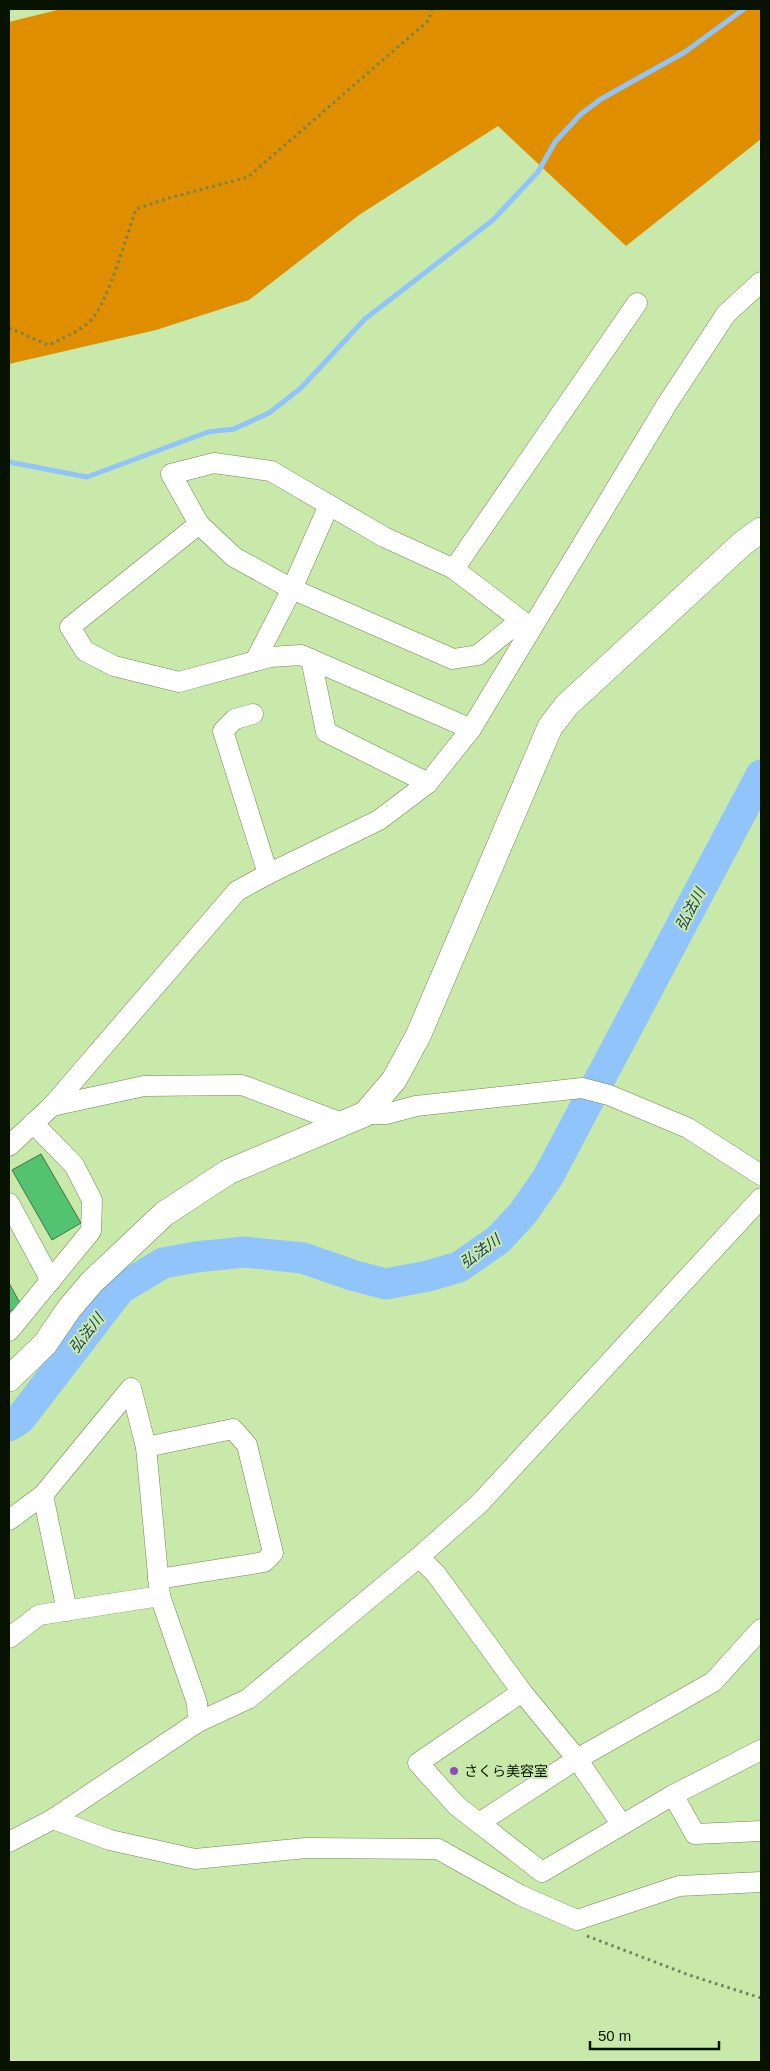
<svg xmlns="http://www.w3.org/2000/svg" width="770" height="2071" font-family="Arial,'Noto Sans JP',sans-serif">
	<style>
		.forest { fill: #df8e00 }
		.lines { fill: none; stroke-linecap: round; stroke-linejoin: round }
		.stream { stroke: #91c4fa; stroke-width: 5 }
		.river { stroke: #91c4fa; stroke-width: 31 }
		.building { fill: #53c372; stroke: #3c7249 }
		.minor-casing { stroke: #6e8a51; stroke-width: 21 }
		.tertiary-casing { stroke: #6e8a51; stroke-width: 26 }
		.path { stroke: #6e835a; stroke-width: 3; stroke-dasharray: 2.5 4; stroke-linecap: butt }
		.minor { stroke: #fff; stroke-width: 20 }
		.tertiary { stroke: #fff; stroke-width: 25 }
		.poi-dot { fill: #914abd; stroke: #c9e9ab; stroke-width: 2 }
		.labels { text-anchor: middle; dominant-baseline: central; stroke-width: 4; stroke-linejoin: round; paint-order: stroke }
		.poi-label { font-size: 14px; fill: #081200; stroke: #c9e9ab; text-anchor: start }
		.water-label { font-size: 15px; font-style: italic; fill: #173b5e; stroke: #c9e9ab }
	</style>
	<rect width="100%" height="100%" fill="#c9e9ab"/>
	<path class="forest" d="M61,9H761V139L626,246L498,126L359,215L249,300L156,330L9,364V22Z"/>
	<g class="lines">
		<path class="stream" d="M9,462L87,477L208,432L234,429L269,413L301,388L365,319L493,220L538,172L555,142L581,114L601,99L685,52L744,9"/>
		<path class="river" d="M9,1426L20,1419L120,1289L163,1263L196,1257L244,1252L303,1258L355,1276L386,1284L428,1276L459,1267L498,1240L523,1213L548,1177L761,775"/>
	</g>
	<g class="building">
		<path d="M41,1154L81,1223L52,1240L12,1170Z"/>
		<path d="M9,1283L21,1305L9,1312Z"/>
	</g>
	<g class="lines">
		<g class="minor-casing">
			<g id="minor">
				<path d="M199,524L234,557L292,589L453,659L478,655L521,620"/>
				<path d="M454,569L637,303"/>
				<path d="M311,659L326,732L428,783"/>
				<path d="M255,661L292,589L329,505"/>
				<path d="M253,714L235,719L223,731L268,874"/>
				<path d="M471,729L301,655L270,657L179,682L114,666L85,651L70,627L199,524L171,474L214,463L271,471L384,537L454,569L531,628"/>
				<path d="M52,1106L144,1086L242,1085L342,1123"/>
				<path d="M365,1114H386L416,1106L582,1088L609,1095L688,1128L761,1175"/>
				<path d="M9,1146L52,1106L237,891L268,874L379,820L428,783L471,729L667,404L726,314L761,282"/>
				<path d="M9,1203L51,1281"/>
				<path d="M9,1331L91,1231L92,1200L74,1165L33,1123"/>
				<path d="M146,1447L233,1429L247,1445L273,1553L264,1562L158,1579"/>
				<path d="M43,1495L67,1611"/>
				<path d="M9,1520L43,1495L131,1388L146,1447L160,1596L197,1703L198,1722"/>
				<path d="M419,1557L436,1574L522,1692L577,1759L622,1825"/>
				<path d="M761,1629L713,1682L577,1759L479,1823L542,1872L673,1795L761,1750"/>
				<path d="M9,1638L39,1615L160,1596"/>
				<path d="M673,1795L695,1834L761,1831"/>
				<path d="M53,1819L110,1840L195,1859L306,1848L438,1849L520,1895L577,1920L679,1886L761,1882"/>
				<path d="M479,1823L457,1806L418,1763L522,1692"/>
				<path d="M9,1842L53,1819L198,1722L248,1699L419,1557L480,1503L761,1198"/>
			</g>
		</g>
		<g class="tertiary-casing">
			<path id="tertiary" d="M9,1379L45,1344L69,1309L91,1283L164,1214L228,1172L365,1114L394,1080L418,1036L550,727L567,705L743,543L761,530"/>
		</g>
		<g class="path">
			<path d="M9,328L48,345C64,338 79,332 91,320C108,303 127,234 136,209L169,198L248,177L429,20L432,9"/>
			<path d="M587,1936L689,1975L761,1998"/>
		</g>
		<use href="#minor" class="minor"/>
		<use href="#tertiary" class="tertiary"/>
	</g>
	<circle class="poi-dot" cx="454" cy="1771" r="5"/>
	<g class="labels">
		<g class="poi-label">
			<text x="464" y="1771">さくら美容室</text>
		</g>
		<g class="water-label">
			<text transform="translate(690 909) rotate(-62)">弘法川</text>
			<text transform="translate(480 1251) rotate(-36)">弘法川</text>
			<text transform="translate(86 1333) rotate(-52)">弘法川</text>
		</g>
	</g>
	<rect width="770" height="2071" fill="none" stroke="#081200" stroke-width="20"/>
	<path d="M590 2041v8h129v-8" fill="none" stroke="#081200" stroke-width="2.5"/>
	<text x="598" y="2041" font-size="15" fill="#081200" stroke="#c9e9ab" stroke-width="4" paint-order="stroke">50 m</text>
</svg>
